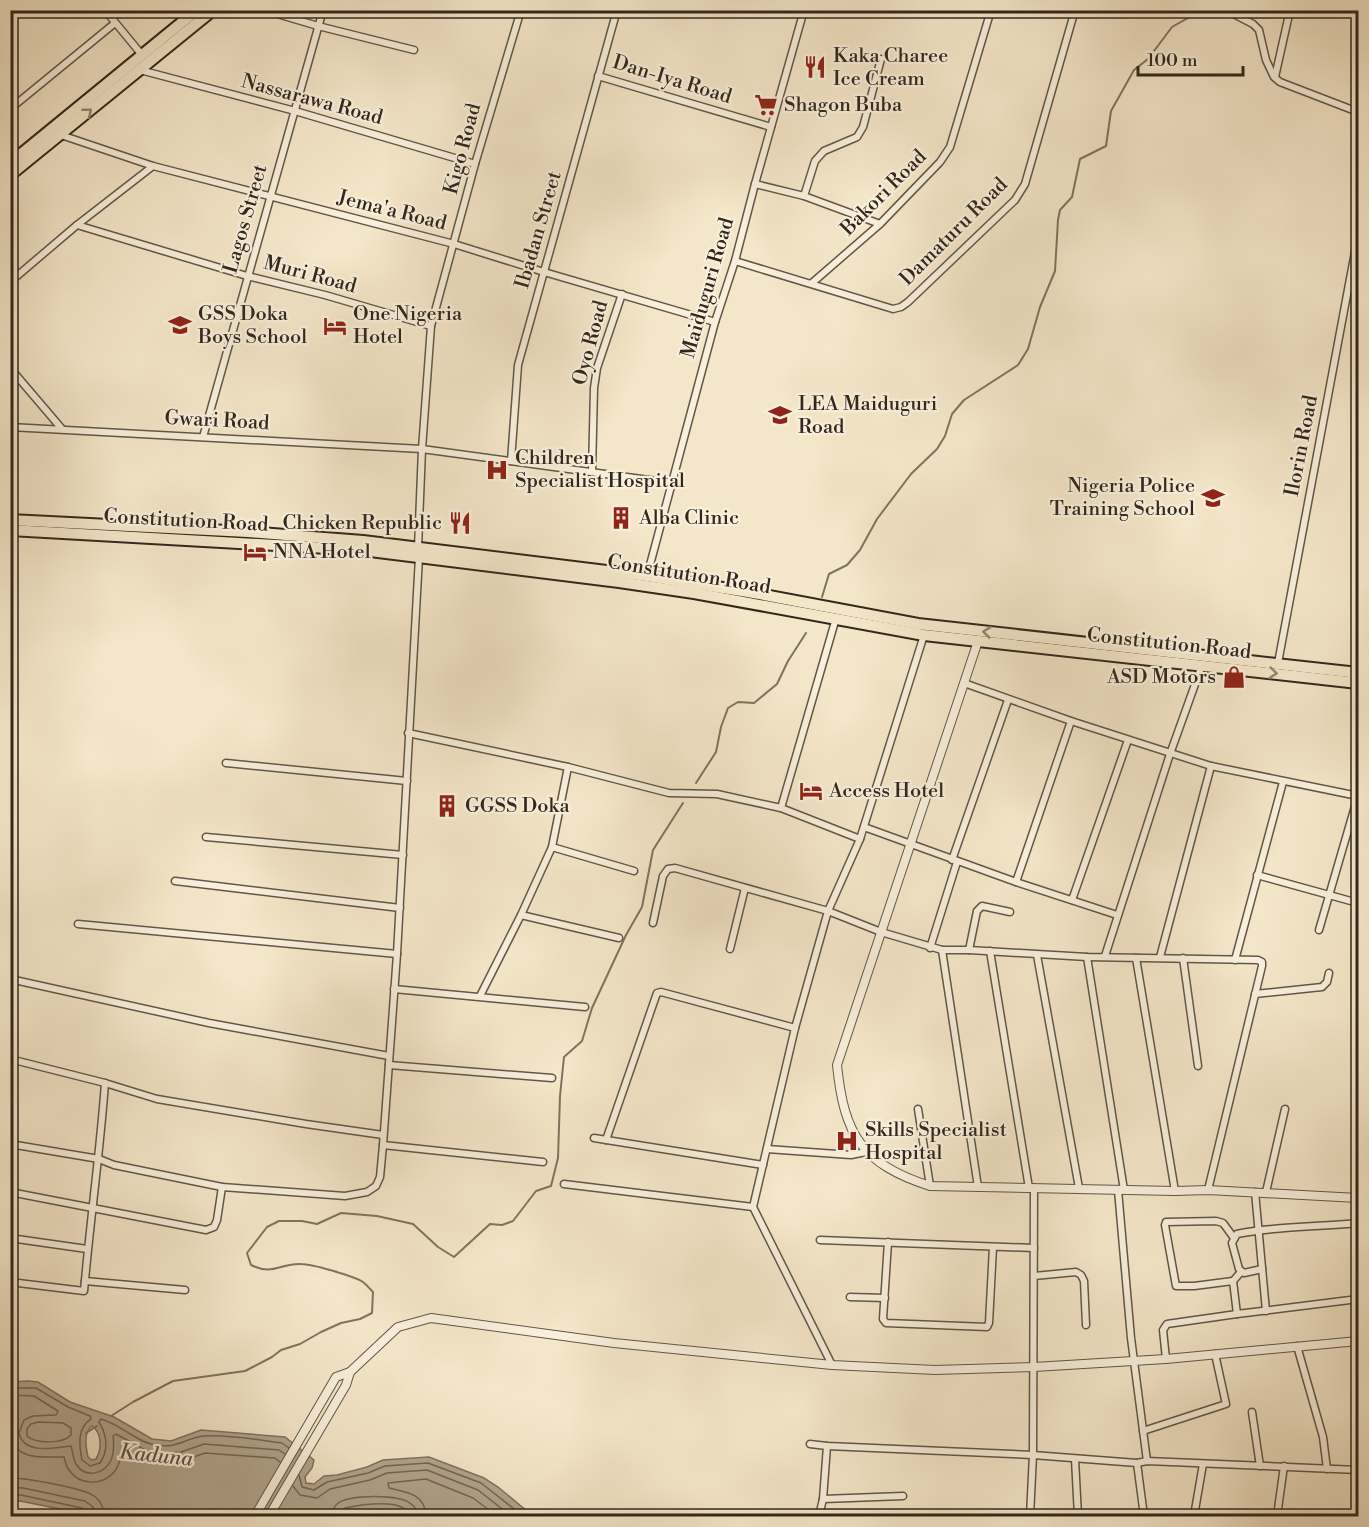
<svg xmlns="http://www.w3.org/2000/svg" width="1369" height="1527" font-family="'Libre Bodoni',serif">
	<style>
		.water { fill: #b2a58e; stroke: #7f7360; stroke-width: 1.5; fill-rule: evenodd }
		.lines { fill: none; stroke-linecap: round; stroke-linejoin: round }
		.shore { stroke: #726655; stroke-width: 1.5 }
		.stream { stroke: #7f7360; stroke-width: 2 }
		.minor-casing { stroke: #625747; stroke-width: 9 }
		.tertiary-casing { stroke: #625747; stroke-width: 10 }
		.primary-casing { stroke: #32271c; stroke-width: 14 }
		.minor { stroke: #f8efdc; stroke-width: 6 }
		.tertiary { stroke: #f8efdc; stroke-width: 8 }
		.primary { stroke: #f4e6c9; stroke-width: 10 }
		.oneway { stroke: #938672 }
		.labels { text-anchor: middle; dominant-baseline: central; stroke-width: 4.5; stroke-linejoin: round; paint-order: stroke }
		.poi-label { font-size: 20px; fill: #32271c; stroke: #f8efdc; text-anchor: start }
		.street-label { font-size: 20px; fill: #32271c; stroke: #f8efdc }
		.water-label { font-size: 21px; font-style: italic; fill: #5f5344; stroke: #f8efdc }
	</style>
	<rect width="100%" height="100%" fill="#f4e6c9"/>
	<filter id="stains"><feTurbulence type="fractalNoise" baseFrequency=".00333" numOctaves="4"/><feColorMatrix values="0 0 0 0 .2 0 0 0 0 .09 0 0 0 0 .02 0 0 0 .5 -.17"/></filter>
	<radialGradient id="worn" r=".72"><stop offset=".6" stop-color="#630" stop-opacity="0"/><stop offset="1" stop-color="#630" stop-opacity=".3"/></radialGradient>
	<path class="water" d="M28,1381L38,1382L70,1402L114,1417L152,1439L171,1441L201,1430L285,1437L314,1460L312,1468L305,1477L306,1483L314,1484L324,1476L337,1475L367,1467L383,1460L429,1457L484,1478L498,1487L533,1516H416L381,1509L332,1516H95L20,1501H11V1382ZM92,1426C102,1433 102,1449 96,1459L92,1460L88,1457C86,1447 83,1433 92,1426Z"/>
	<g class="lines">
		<g class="shore">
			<path d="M10,1388H36L68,1407L90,1416L91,1419C77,1428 79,1445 82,1460L90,1466L100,1463C109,1450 107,1435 99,1422L101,1419C120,1424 136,1442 155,1445C178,1449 185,1438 204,1436C229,1434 257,1440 282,1443L289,1448"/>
			<path d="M10,1395L34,1396L58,1411L56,1415L33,1416L24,1420L19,1433C24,1455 54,1448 71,1446C73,1452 73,1459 76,1464C85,1479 105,1474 111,1460C114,1453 114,1444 113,1436L116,1434L147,1451L161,1454L181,1452L204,1444L279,1450L285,1454"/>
			<path d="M38,1422L63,1423L71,1428V1435C63,1444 36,1444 27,1436V1429L31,1424Z"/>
			<path d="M10,1437C19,1462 43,1456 64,1457C65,1461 66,1466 69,1470C80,1486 103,1486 115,1471C120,1464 120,1455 125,1450L144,1460L160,1463L182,1461L205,1453L275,1458L280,1462"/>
			<path d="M299,1475L302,1487L314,1490L327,1482L368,1473L385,1466L428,1463L481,1483L523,1516"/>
			<path d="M10,1478C25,1478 84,1488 94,1496C101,1501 104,1508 104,1516"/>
			<path d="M293,1486L300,1495L317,1498L330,1489L370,1480L387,1473L427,1470L478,1490L511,1516"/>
			<path d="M10,1487L23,1488L85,1501L93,1507L95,1516"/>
			<path d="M10,1495H21L82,1508L86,1511L87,1516"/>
			<path d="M332,1516C333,1511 333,1507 337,1504C349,1494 400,1494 411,1504C416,1507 416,1511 417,1516"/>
			<path d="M340,1516L341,1511L345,1508C359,1505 406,1497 409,1516"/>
			<path d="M426,1516C425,1494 407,1492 389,1488L388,1483L426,1479L473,1498L497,1516"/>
		</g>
		<g class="stream">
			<path d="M822,597L829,574L847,565L860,550L877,519L911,474L937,449L945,436L952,414L964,400L1018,365L1028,349L1040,307L1055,271L1058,220L1060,210L1072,197L1080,159L1106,146L1111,111L1134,70L1148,59L1172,27L1202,10"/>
			<path d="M696,783L716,752L721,727L728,708L738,702L754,703L777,684L788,661L806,633"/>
			<path d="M111,1416L133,1402L173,1381L245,1371L272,1357L281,1350L300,1344L321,1332L341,1323L360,1319L372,1313L373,1292C370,1289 367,1285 363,1282C354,1276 312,1264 301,1264C280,1263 273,1276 251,1265L247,1253L267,1227L279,1221H302L317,1224L341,1213L377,1216L413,1224L438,1247L454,1257L490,1224L502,1225L513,1221L536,1191L551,1186L558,1158L560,1096L564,1057L582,1041L592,1008L626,935L642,907L653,850L683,803"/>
			<path d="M86,1433L97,1426"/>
		</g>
		<g class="minor-casing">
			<g id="minor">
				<path d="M105,10L142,55"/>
				<path d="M264,10L318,26L414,50"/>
				<path d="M1226,10L1253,24L1259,30L1266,60L1274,77L1280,82L1358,112"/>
				<path d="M140,70L295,111L475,164"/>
				<path d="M598,76L771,127"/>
				<path d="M1275,77L1290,10"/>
				<path d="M10,109L115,23"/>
				<path d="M61,135L153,166L454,244L544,272L715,322"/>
				<path d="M755,184L804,196L880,224"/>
				<path d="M804,196L815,161L824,151L857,137L863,127L881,59"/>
				<path d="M77,225L247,276L325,295L431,326"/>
				<path d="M735,261L893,309L901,307L908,302L1015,200L1025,184L1075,10"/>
				<path d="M10,282L77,225L153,166"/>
				<path d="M812,283L880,224L940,162L950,147L991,10"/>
				<path d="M10,368L62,429"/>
				<path d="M10,427L422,449L671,483"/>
				<path d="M203,437L323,10"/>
				<path d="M511,461L518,365L617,10"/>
				<path d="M592,472L594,388L597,368L622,294"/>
				<path d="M418,548L422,449L431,326L475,164L521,10"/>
				<path d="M647,576L715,322L735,261L755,184L804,10"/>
				<path d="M1278,663L1358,236"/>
				<path d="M964,683L1071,721L1211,766L1358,796"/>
				<path d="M408,733L568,767L669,793L717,794L781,808L860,839"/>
				<path d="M226,763L407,781"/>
				<path d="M781,808L836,618"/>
				<path d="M864,827L1016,882L1117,915"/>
				<path d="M206,837L403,855"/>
				<path d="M552,847L634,871"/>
				<path d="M952,860L1008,700"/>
				<path d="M1257,875L1358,903"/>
				<path d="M175,881L400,908"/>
				<path d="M1016,882L1071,721"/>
				<path d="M1072,900L1128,740"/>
				<path d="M521,915L619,938"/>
				<path d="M653,923L663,876L668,869L675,868L828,911L881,932L942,950H969L1087,957L1258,960L1262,962V966L1208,1190"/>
				<path d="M78,924L397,954"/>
				<path d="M1319,930L1358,796"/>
				<path d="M930,948L957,862"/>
				<path d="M730,949L745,888"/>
				<path d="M942,950L978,1187"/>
				<path d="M969,950L977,911L982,906L1010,912"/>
				<path d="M990,951L1029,1188"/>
				<path d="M1037,955L1079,1188"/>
				<path d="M1105,956L1170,754L1202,665"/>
				<path d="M1087,957L1124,1190"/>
				<path d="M1160,957L1211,766"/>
				<path d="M1136,958L1175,1191"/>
				<path d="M1183,958L1198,1066"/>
				<path d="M1235,960L1283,782"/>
				<path d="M10,979L209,1023L389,1056"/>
				<path d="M394,989L585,1007"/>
				<path d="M1255,994L1322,987L1327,982L1329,973"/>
				<path d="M480,996L521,915L552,847L568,767"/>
				<path d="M10,1059L105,1083L157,1099L306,1124L383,1135"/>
				<path d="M389,1065L552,1078"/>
				<path d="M918,1109L930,1186"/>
				<path d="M594,1138L763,1165"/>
				<path d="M606,1140L657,993L661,992L795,1028"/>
				<path d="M10,1144L99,1159L114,1165L222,1187L345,1196L367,1192L376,1186L380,1177L383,1145L397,954L419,557"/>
				<path d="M383,1145L543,1162"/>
				<path d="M767,1149L851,1155L866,1152"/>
				<path d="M564,1184L753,1207"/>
				<path d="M1118,1190L1131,1338L1147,1461"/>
				<path d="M10,1192L206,1230L214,1227L217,1220L222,1187"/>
				<path d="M1255,1192L1266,1311"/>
				<path d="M1266,1192L1285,1109"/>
				<path d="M10,1238L87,1249"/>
				<path d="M820,1240L1034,1248"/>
				<path d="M888,1242L883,1319L886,1323L987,1327L989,1323L993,1247"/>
				<path d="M1262,1269L1244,1273L1239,1269L1232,1243L1237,1234C1276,1226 1318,1227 1358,1223"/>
				<path d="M1034,1276L1076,1272L1081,1275L1084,1281L1086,1325"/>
				<path d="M85,1281L185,1290"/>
				<path d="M1233,1281L1194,1286H1176L1165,1225L1166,1222L1216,1221L1223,1223L1234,1238"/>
				<path d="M10,1282L84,1291C90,1222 100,1152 105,1083"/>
				<path d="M850,1297L885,1298"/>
				<path d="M1237,1314L1233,1281L1241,1272"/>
				<path d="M1297,1346L1323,1437L1327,1469"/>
				<path d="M1166,1359L1163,1330L1167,1324L1237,1314L1358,1299"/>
				<path d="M832,1365L753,1207L795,1028L828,911L860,839L924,635"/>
				<path d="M1357,1388L1358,1470"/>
				<path d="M1252,1412L1260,1466"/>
				<path d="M1143,1431L1226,1404L1215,1354"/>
				<path d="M810,1444L827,1446L1033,1455L1137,1463L1147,1461L1358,1470"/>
				<path d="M1075,1459L1078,1516"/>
				<path d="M1137,1463L1144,1516"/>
				<path d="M823,1499L903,1496"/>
				<path d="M819,1516L823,1499L827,1446"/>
				<path d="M1030,1516L1033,1455L1034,1188"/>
				<path d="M1194,1516L1203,1464"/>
				<path d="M1277,1516L1284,1466"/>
			</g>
		</g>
		<g class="tertiary-casing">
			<g id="tertiary">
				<path d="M978,641L837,1065C844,1135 862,1164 930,1186L1175,1191L1208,1190L1358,1198"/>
				<path d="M255,1516L336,1377L350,1372L398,1327L431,1318L614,1343L832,1365L935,1370L1034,1367L1166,1359L1358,1341"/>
				<path d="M269,1516L346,1385L350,1372"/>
			</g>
		</g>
		<g class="primary-casing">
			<g id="primary">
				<path d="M10,163L197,10"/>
				<path d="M10,175L213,10"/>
				<path d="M10,520L248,532L363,541L647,576L748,592L918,624L1358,673"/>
				<path d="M10,530L362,550L619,582L694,593L924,635L1358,683"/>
			</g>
		</g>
		<use href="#minor" class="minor"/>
		<use href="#tertiary" class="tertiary"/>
		<use href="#primary" class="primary"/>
	</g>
	<defs><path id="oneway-chevron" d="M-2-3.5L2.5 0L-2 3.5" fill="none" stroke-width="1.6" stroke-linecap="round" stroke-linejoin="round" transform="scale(1.5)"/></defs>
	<g class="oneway">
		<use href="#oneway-chevron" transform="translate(88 112) rotate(-39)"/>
		<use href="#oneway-chevron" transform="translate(987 632) rotate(-173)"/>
		<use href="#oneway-chevron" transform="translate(1273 673) rotate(6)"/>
	</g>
	<defs>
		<g id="restaurant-bare" transform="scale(1.8)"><path d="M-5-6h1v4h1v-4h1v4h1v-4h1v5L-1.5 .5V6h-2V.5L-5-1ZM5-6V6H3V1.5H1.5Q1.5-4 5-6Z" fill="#8f2418" stroke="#f8efdc" stroke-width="2.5" paint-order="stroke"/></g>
		<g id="supermarket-bare" transform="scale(1.8)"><path d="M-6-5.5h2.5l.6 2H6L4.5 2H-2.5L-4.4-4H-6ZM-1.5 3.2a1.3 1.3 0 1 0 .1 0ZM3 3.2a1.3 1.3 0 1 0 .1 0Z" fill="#8f2418" stroke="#f8efdc" stroke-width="2.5" paint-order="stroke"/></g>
		<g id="school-bare" transform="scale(1.8)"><path d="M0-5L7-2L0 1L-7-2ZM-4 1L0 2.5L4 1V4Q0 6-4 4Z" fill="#8f2418" stroke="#f8efdc" stroke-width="2.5" paint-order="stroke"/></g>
		<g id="hotel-bare" transform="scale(1.8)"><path d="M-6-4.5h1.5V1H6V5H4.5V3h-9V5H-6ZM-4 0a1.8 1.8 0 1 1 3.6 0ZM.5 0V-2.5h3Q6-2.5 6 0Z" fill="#8f2418" stroke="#f8efdc" stroke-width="2.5" paint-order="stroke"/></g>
		<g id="hospital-bare" transform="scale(1.8)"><path d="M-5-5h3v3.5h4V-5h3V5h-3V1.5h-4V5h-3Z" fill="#8f2418" stroke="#f8efdc" stroke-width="2.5" paint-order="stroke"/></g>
		<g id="university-bare" transform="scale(1.8)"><path d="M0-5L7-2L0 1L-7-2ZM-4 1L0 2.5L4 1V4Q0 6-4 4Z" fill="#8f2418" stroke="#f8efdc" stroke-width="2.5" paint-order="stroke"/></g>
		<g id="building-bare" transform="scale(1.8)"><path d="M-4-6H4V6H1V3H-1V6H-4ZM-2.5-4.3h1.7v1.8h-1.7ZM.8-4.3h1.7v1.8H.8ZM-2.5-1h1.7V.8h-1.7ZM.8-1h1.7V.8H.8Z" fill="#8f2418" stroke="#f8efdc" stroke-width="2.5" paint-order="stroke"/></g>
		<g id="shop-bare" transform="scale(1.8)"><path d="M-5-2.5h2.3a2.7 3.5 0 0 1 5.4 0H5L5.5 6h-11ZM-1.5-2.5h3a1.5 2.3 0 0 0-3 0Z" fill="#8f2418" stroke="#f8efdc" stroke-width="2.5" paint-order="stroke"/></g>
	</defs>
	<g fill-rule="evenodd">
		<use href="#restaurant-bare" x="815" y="67"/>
		<use href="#supermarket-bare" x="766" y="105"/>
		<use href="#school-bare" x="180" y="325"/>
		<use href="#hotel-bare" x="335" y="326"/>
		<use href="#school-bare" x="780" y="415"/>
		<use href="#hospital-bare" x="497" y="470"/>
		<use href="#university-bare" x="1213" y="498"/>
		<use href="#building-bare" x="621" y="518"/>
		<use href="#restaurant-bare" x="460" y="523"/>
		<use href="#hotel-bare" x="255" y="552"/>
		<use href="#shop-bare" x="1234" y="677"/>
		<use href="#hotel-bare" x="811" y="791"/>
		<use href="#building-bare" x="447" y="806"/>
		<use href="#hospital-bare" x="847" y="1141"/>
	</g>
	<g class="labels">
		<g class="poi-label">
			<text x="833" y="56">Kaka Charee<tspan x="833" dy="23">Ice Cream</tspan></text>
			<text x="784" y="105">Shagon Buba</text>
			<text x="198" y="314">GSS Doka<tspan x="198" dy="23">Boys School</tspan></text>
			<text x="353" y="314">One Nigeria<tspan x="353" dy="23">Hotel</tspan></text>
			<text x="798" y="404">LEA Maiduguri<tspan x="798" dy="23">Road</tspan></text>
			<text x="515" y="458">Children<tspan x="515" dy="23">Specialist Hospital</tspan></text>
			<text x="1195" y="486" text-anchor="end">Nigeria Police<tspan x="1195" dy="23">Training School</tspan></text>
			<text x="639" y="518">Alba Clinic</text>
			<text x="442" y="523" text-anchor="end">Chicken Republic</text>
			<text x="273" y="552">NNA Hotel</text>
			<text x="1216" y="677" text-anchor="end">ASD Motors</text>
			<text x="829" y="791">Access Hotel</text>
			<text x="465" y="806">GGSS Doka</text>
			<text x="865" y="1130">Skills Specialist<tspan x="865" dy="23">Hospital</tspan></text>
		</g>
		<g class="street-label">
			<text transform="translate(672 80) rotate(17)">Dan-Iya Road</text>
			<text transform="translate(312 100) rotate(15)">Nassarawa Road</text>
			<text transform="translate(463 149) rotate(-75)">Kigo Road</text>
			<text transform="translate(884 193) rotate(-45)">Bakori Road</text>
			<text transform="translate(392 211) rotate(14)">Jema'a Road</text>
			<text transform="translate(246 219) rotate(-74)">Lagos Street</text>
			<text transform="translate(539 230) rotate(-74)">Ibadan Street</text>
			<text transform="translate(954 232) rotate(-45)">Damaturu Road</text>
			<text transform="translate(310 275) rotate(15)">Muri Road</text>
			<text transform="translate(708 288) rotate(-74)">Maiduguri Road</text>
			<text transform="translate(591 343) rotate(-75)">Oyo Road</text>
			<text transform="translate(217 421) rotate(3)">Gwari Road</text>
			<text transform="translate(1302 446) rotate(-79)">Ilorin Road</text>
			<text transform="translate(186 521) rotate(3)">Constitution Road</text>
			<text transform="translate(689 575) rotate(9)">Constitution Road</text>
			<text transform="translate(1169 644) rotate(6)">Constitution Road</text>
		</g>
		<g class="water-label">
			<text transform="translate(156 1456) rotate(6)">Kaduna</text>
		</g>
	</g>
	<rect width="1369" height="1527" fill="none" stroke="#f4e6c9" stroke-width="36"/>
	<rect x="12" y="12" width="1345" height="1503" fill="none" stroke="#32271c" stroke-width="3"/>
	<rect x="18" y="18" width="1333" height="1491" fill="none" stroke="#32271c" stroke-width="1.5"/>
	<path d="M1138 66v9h105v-9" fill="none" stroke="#32271c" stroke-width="3"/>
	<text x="1147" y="66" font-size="18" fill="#32271c" stroke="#f8efdc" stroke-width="4.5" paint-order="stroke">100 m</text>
	<rect width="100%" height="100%" filter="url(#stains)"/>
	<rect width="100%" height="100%" fill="url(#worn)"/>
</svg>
